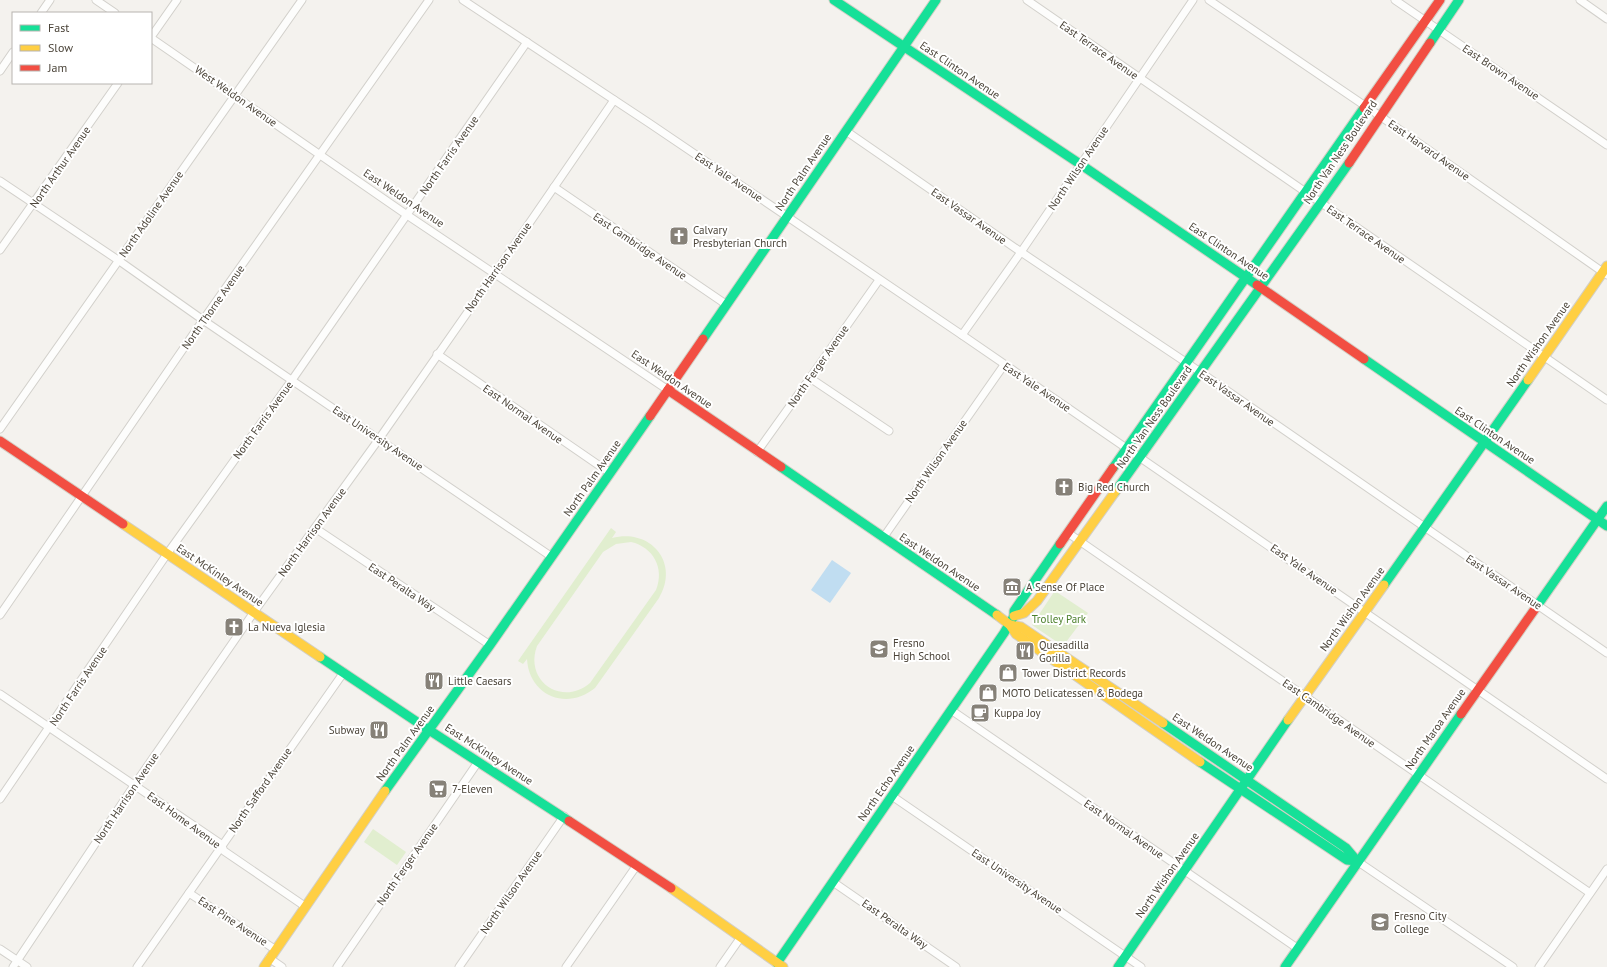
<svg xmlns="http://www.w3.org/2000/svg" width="1607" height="967" font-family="'PT Sans',sans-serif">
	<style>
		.green { fill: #e1eecf; fill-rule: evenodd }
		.water { fill: #c0ddf1 }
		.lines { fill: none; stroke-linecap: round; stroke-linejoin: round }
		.street-casing { stroke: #d2d0cb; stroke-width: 9 }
		.fast-casing { stroke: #d3cfc5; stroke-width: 11 }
		.slow-casing { stroke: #d3cfc5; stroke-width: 11 }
		.jam-casing { stroke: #d3cfc5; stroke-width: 11 }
		.street { stroke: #fdfdfc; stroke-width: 7 }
		.fast { stroke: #16e098; stroke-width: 9 }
		.slow { stroke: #ffcf43; stroke-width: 9 }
		.jam { stroke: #f24e42; stroke-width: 9 }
		.labels { text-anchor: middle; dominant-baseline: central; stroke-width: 4; stroke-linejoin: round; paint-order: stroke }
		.street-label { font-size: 11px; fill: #4b4439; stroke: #fff }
		.poi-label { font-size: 11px; fill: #4b4439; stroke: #fff; text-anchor: start }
		.park-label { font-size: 11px; fill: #4a7f2a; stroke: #fff }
	</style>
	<rect width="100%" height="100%" fill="#f4f2ee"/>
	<g class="green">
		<path d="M611,528L616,532L612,538C651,528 680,563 659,598L595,688C567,711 529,696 527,659L523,664L518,661ZM631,542C653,547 665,568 656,590L590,683C562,707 524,681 537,646L603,552L616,544Z"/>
		<path d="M1054,592L1058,593L1088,613L1063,646L1032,625Z"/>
		<path d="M373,829L406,852L397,865L364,842Z"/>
	</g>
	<path class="water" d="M832,560L851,573L830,603L811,590Z"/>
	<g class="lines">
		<g class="street-casing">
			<g id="street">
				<path d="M96,0L115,13"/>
				<path d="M463,0L649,123L962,335L1607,779"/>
				<path d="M1027,0L1607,400"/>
				<path d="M1209,0L1380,116L1607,275"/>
				<path d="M1395,0L1607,145"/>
				<path d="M1580,0L1607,19"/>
				<path d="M41,13L50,0"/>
				<path d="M151,37L177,0"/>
				<path d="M151,38L407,215L668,390"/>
				<path d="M0,71L13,52"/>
				<path d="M846,131L1021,252L1187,363L1607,653"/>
				<path d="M0,181L118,260L203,320L552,557"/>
				<path d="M554,187L727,305"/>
				<path d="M0,250L118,83"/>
				<path d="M962,335L1021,252L1193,0"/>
				<path d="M437,354L610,473"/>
				<path d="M810,378L889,431"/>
				<path d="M0,429L302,0"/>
				<path d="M757,452L810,378L879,280"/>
				<path d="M315,528L490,645"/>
				<path d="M1068,533L1590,893"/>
				<path d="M883,538L1004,365"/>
				<path d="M0,615L203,320L429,0"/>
				<path d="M0,694L221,844L224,851L306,907"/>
				<path d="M951,710L1297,948"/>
				<path d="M892,796L1141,967"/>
				<path d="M0,799L167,554L292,380L527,42"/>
				<path d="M1357,861L1513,967"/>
				<path d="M833,882L956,967"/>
				<path d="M189,893L276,950"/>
				<path d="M0,949L27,967"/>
				<path d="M269,958L282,967"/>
				<path d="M13,967L135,784L254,612L379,439L495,273L614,100"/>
				<path d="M137,967L344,672"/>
				<path d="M337,967L478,762"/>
				<path d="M459,967L564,816"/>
				<path d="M566,967L637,865"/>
				<path d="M720,967L741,937"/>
				<path d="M1539,967L1607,869"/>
			</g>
		</g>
		<g class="fast-casing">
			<g id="fast">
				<path d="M834,0L1080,164L1257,285"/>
				<path d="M1430,43L1459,0"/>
				<path d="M703,339L936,0"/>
				<path d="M1364,359L1607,526"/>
				<path d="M781,467L997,615"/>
				<path d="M1113,468L1364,108"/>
				<path d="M1115,492L1349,163"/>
				<path d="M1384,585L1528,380"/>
				<path d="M1537,606L1607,506"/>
				<path d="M320,657L429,730L569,821"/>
				<path d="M1163,723L1346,848L1357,861"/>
				<path d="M1200,762L1347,860L1357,861"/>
				<path d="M385,791L490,645L650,416"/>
				<path d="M777,963L1004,633L1014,616V611L1060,544"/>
				<path d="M1118,967L1288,720"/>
				<path d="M1285,967L1461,714"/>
			</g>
		</g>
		<g class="slow-casing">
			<g id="slow">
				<path d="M1528,380L1607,266"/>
				<path d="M123,524L320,657"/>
				<path d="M997,615L1010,625L1016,634L1200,762"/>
				<path d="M1014,616L1024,613L1037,601L1115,492"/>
				<path d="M1010,625L1021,627L1163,723"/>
				<path d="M1288,720L1384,585"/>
				<path d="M671,888L783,967"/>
				<path d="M264,967L385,791"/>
			</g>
		</g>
		<g class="jam-casing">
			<g id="jam">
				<path d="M1364,108L1440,0"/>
				<path d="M1349,163L1430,43"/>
				<path d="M1257,285L1364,359"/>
				<path d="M668,390L781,467"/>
				<path d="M650,416L703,339"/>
				<path d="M0,441L123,524"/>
				<path d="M1060,544L1113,468"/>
				<path d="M1461,714L1537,606"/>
				<path d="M569,821L671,888"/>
			</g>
		</g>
		<use href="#street" class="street"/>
		<use href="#fast" class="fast"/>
		<use href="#slow" class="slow"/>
		<use href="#jam" class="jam"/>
	</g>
	<defs>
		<g id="church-square" transform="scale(1)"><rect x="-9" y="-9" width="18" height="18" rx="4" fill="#868178" stroke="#fff"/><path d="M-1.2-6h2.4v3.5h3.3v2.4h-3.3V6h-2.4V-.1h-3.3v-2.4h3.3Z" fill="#fff"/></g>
		<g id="museum-square" transform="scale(1)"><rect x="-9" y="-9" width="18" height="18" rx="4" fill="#868178" stroke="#fff"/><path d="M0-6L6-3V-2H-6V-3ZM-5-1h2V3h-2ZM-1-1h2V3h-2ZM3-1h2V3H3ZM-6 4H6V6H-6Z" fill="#fff"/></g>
		<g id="school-square" transform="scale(1)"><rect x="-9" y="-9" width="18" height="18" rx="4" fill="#868178" stroke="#fff"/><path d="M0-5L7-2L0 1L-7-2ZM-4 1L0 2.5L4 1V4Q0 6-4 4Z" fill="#fff"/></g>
		<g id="restaurant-square" transform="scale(1)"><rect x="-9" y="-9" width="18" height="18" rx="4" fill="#868178" stroke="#fff"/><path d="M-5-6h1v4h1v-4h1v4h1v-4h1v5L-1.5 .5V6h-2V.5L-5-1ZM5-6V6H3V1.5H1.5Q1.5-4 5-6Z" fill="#fff"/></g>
		<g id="shop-square" transform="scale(1)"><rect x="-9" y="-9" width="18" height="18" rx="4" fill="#868178" stroke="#fff"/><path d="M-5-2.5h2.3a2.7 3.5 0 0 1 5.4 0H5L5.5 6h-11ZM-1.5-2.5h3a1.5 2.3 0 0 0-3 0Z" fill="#fff"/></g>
		<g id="cafe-square" transform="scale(1)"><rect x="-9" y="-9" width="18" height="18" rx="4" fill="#868178" stroke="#fff"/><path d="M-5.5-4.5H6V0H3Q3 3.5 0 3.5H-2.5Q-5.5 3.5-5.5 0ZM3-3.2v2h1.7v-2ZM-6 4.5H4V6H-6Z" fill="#fff"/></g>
		<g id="supermarket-square" transform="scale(1)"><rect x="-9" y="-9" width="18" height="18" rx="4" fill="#868178" stroke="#fff"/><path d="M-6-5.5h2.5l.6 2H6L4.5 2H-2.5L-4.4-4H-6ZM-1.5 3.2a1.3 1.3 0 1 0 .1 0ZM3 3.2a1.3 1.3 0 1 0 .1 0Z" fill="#fff"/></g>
		<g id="university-square" transform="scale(1)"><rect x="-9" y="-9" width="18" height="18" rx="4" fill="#868178" stroke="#fff"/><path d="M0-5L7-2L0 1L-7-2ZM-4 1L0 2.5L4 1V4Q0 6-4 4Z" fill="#fff"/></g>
	</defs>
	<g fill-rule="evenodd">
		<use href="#church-square" x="679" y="236"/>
		<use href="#church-square" x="1064" y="487"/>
		<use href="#museum-square" x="1012" y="587"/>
		<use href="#church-square" x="234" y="627"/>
		<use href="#school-square" x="879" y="649"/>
		<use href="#restaurant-square" x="1025" y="651"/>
		<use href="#shop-square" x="1008" y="673"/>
		<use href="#restaurant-square" x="434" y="681"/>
		<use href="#shop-square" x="988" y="693"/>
		<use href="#cafe-square" x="980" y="713"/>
		<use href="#restaurant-square" x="379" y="730"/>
		<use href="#supermarket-square" x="438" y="789"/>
		<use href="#university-square" x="1380" y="922"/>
	</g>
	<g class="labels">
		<g class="street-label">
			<text transform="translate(1099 50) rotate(35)">East Terrace Avenue</text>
			<text transform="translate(960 70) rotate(34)">East Clinton Avenue</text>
			<text transform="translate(1501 72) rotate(34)">East Brown Avenue</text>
			<text transform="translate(236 96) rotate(35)">West Weldon Avenue</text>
			<text transform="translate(1429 150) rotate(35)">East Harvard Avenue</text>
			<text transform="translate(1340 152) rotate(-56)">North Van Ness Boulevard</text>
			<text transform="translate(449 155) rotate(-55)">North Farris Avenue</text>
			<text transform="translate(60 167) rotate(-55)">North Arthur Avenue</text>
			<text transform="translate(1078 168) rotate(-56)">North Wilson Avenue</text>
			<text transform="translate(803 172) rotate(-56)">North Palm Avenue</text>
			<text transform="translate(729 177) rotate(34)">East Yale Avenue</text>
			<text transform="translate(404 198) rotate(34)">East Weldon Avenue</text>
			<text transform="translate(151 214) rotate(-55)">North Adoline Avenue</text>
			<text transform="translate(969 216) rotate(35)">East Vassar Avenue</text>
			<text transform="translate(1366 234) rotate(35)">East Terrace Avenue</text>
			<text transform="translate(640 246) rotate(34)">East Cambridge Avenue</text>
			<text transform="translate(1229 251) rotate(34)">East Clinton Avenue</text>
			<text transform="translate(498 267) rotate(-55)">North Harrison Avenue</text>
			<text transform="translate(213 307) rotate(-55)">North Thorne Avenue</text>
			<text transform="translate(1538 344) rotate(-55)">North Wishon Avenue</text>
			<text transform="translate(818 366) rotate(-55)">North Ferger Avenue</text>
			<text transform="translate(672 379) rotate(34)">East Weldon Avenue</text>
			<text transform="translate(1037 387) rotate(34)">East Yale Avenue</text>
			<text transform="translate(1237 398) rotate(35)">East Vassar Avenue</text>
			<text transform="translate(523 414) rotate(35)">East Normal Avenue</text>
			<text transform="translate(1154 417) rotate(-55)">North Van Ness Boulevard</text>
			<text transform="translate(263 420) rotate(-54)">North Farris Avenue</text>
			<text transform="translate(1495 435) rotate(34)">East Clinton Avenue</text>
			<text transform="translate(378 438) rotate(34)">East University Avenue</text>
			<text transform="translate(936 461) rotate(-55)">North Wilson Avenue</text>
			<text transform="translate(592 478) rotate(-55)">North Palm Avenue</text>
			<text transform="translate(312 532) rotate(-54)">North Harrison Avenue</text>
			<text transform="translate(940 562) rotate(34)">East Weldon Avenue</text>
			<text transform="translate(1304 569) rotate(35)">East Yale Avenue</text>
			<text transform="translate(220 575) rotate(34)">East McKinley Avenue</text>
			<text transform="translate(1504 582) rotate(34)">East Vassar Avenue</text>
			<text transform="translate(402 587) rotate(34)">East Peralta Way</text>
			<text transform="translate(1352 609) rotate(-54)">North Wishon Avenue</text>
			<text transform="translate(78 686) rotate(-56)">North Farris Avenue</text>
			<text transform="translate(1329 713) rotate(35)">East Cambridge Avenue</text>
			<text transform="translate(1435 729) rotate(-55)">North Maroa Avenue</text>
			<text transform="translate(1213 742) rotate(34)">East Weldon Avenue</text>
			<text transform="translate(405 743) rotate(-54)">North Palm Avenue</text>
			<text transform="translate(489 754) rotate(33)">East McKinley Avenue</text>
			<text transform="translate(886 783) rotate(-55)">North Echo Avenue</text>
			<text transform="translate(260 790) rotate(-55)">North Safford Avenue</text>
			<text transform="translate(126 798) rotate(-56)">North Harrison Avenue</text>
			<text transform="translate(184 820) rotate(36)">East Home Avenue</text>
			<text transform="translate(1124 829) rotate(35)">East Normal Avenue</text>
			<text transform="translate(407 864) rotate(-55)">North Ferger Avenue</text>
			<text transform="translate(1167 875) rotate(-55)">North Wishon Avenue</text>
			<text transform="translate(1017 881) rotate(34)">East University Avenue</text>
			<text transform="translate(511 892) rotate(-55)">North Wilson Avenue</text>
			<text transform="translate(233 921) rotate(33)">East Pine Avenue</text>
			<text transform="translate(895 924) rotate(35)">East Peralta Way</text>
		</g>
		<g class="poi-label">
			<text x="693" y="230">Calvary<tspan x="693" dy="13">Presbyterian Church</tspan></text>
			<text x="1078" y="487">Big Red Church</text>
			<text x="1026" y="587">A Sense Of Place</text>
			<text x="248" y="627">La Nueva Iglesia</text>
			<text x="893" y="643">Fresno<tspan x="893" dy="13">High School</tspan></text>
			<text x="1039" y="645">Quesadilla<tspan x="1039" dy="13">Gorilla</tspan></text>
			<text x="1022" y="673">Tower District Records</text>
			<text x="448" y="681">Little Caesars</text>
			<text x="1002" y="693">MOTO Delicatessen &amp; Bodega</text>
			<text x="994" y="713">Kuppa Joy</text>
			<text x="365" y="730" text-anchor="end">Subway</text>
			<text x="452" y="789">7-Eleven</text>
			<text x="1394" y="916">Fresno City<tspan x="1394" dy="13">College</tspan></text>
		</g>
		<g class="park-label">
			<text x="1059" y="619">Trolley Park</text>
		</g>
	</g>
	<rect x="12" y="12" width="140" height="72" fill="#ffffff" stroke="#b7b4b0"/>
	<rect x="20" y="25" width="20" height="6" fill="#16e098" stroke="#b7b4b0"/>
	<text x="48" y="32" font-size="12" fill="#4b4439">Fast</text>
	<rect x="20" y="45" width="20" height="6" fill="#ffcf43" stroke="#b7b4b0"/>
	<text x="48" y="52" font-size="12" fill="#4b4439">Slow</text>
	<rect x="20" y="65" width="20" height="6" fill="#f24e42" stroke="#b7b4b0"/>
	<text x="48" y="72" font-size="12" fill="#4b4439">Jam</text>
</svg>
